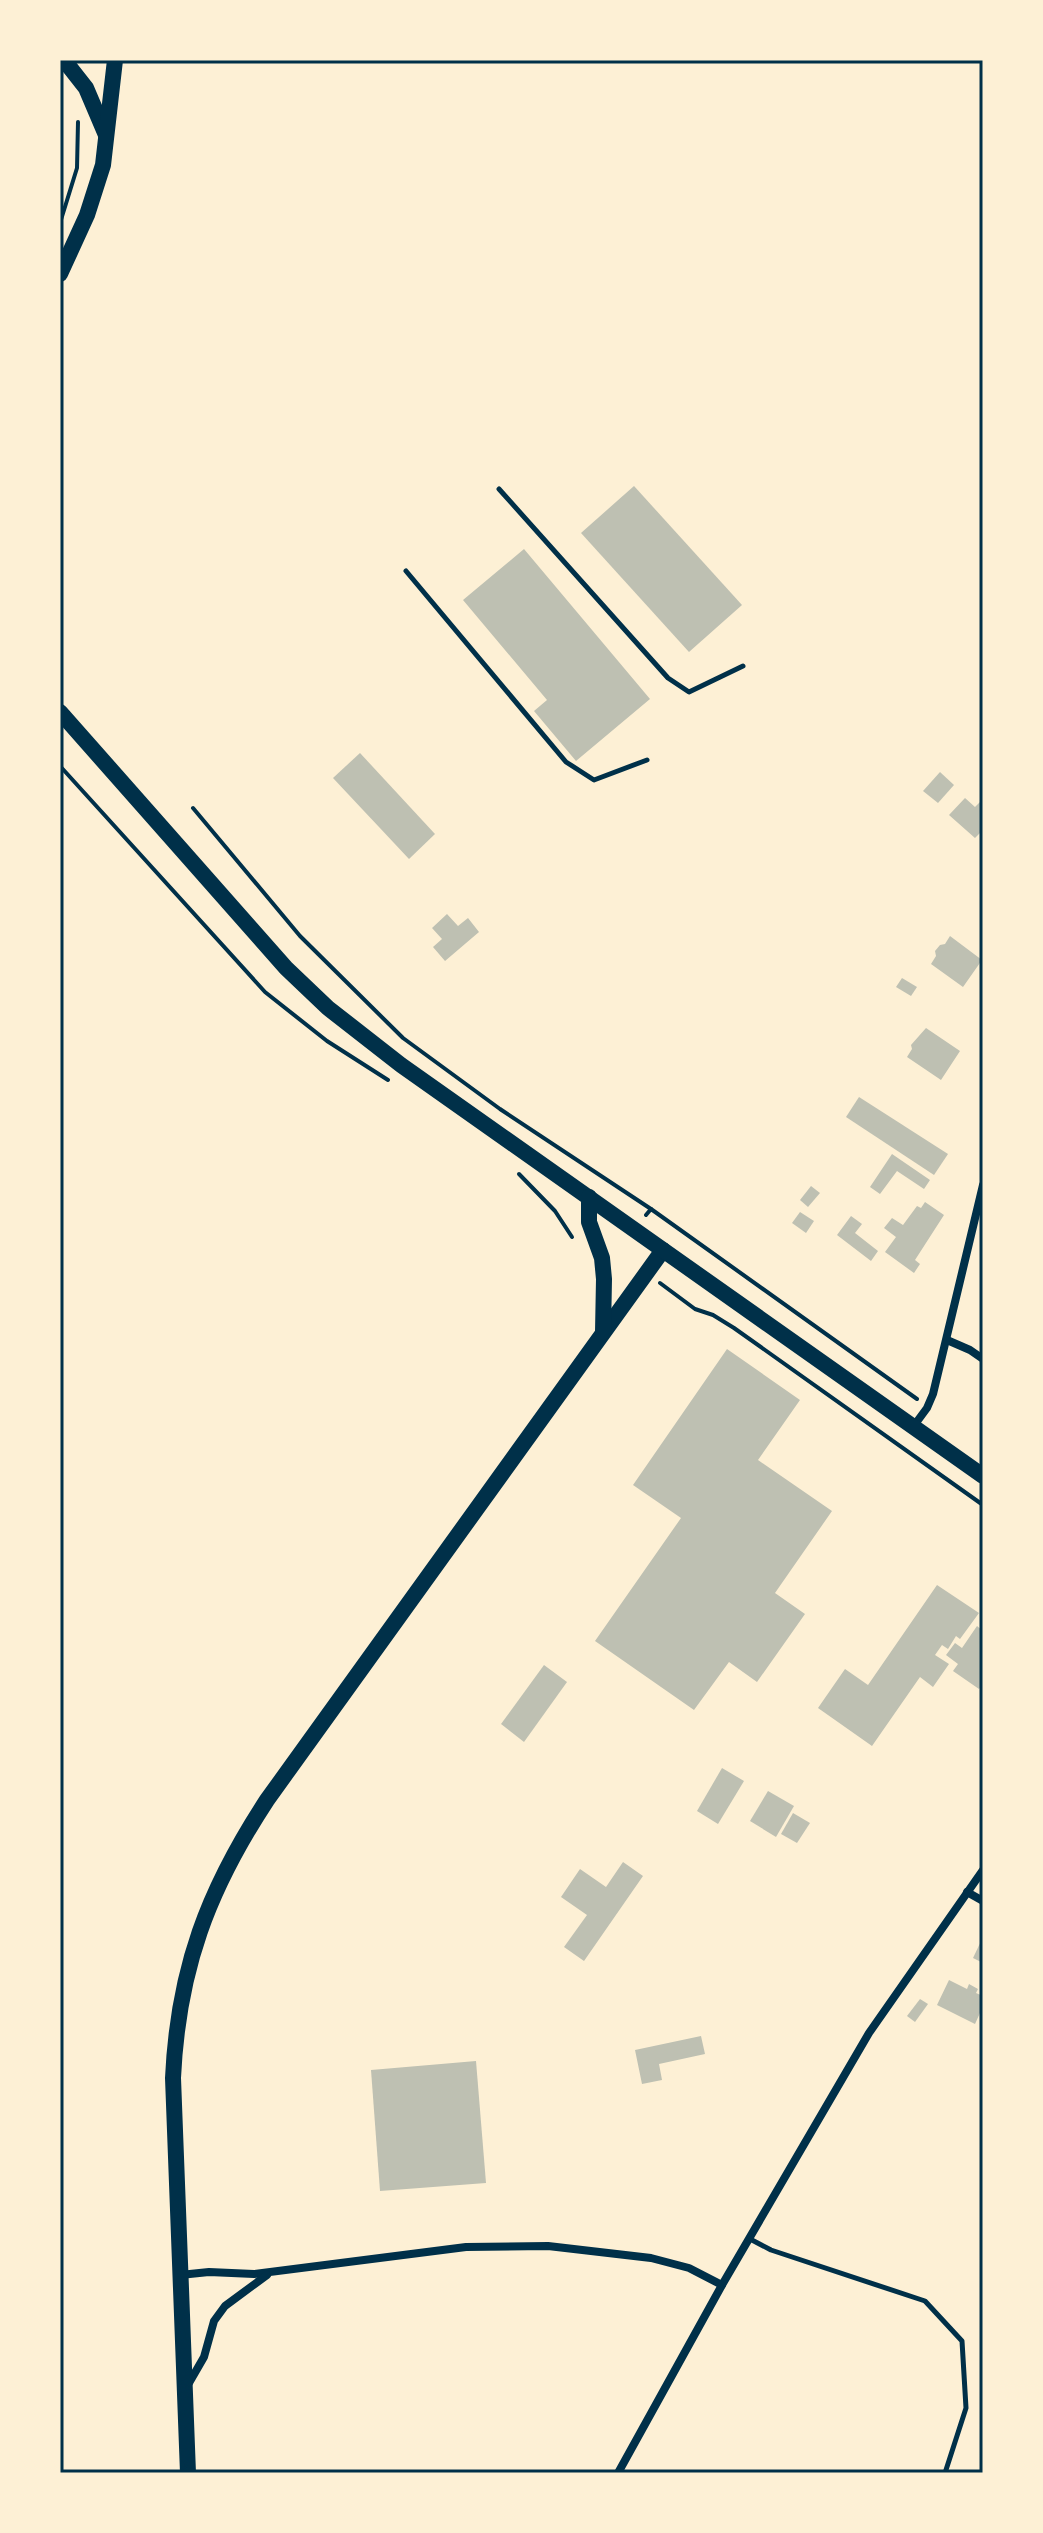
<svg xmlns="http://www.w3.org/2000/svg" width="1043" height="2533" font-family="Poppins,sans-serif">
	<style>
		.building { fill: #bec0b2 }
		.lines { fill: none; stroke-linecap: round; stroke-linejoin: round }
		.path { stroke: #003049; stroke-width: 4 }
		.service { stroke: #003049; stroke-width: 5 }
		.minor { stroke: #003049; stroke-width: 8 }
		.secondary { stroke: #003049; stroke-width: 16 }
		.primary { stroke: #003049; stroke-width: 16 }
		.neatline { fill: none; stroke: #003049; stroke-width: 3 }
	</style>
	<rect width="100%" height="100%" fill="#fdf0d5"/>
	<g class="building">
		<path d="M634,486L742,605L689,652L581,533Z"/>
		<path d="M524,549L650,699L576,761L534,711L547,700L463,600Z"/>
		<path d="M360,753L435,834L409,859L333,778Z"/>
		<path d="M940,772L954,785L938,803L923,791Z"/>
		<path d="M965,798L975,807L983,799V830L975,838L949,815Z"/>
		<path d="M447,914L458,926L468,918L479,932L445,961L433,947L442,939L432,928Z"/>
		<path d="M950,936L982,960L963,987L931,964L936,956L935,951L940,945L945,944Z"/>
		<path d="M902,978L917,987L911,996L896,987Z"/>
		<path d="M926,1028L960,1051L941,1080L907,1057L912,1049L911,1045Z"/>
		<path d="M859,1097L948,1154L934,1175L846,1117Z"/>
		<path d="M892,1154L930,1180L924,1189L897,1171L880,1194L870,1187Z"/>
		<path d="M811,1186L820,1193L808,1207L800,1200Z"/>
		<path d="M925,1202L944,1215L915,1260L920,1264L914,1273L885,1252L896,1237L884,1228L892,1218L903,1225L917,1206L921,1208Z"/>
		<path d="M800,1212L814,1221L806,1233L792,1223Z"/>
		<path d="M851,1216L862,1224L855,1233L878,1251L871,1261L837,1235Z"/>
		<path d="M727,1349L800,1400L758,1460L832,1511L775,1593L805,1614L757,1682L729,1662L694,1710L595,1641L681,1518L633,1485Z"/>
		<path d="M937,1585L979,1613L960,1639L956,1636L948,1649L942,1645L935,1655L949,1664L933,1687L920,1677L872,1746L818,1708L845,1669L868,1685Z"/>
		<path d="M977,1626L983,1631V1684L979,1689L953,1671L958,1664L946,1655L955,1643L962,1648Z"/>
		<path d="M544,1665L567,1682L524,1742L501,1724Z"/>
		<path d="M722,1768L744,1781L718,1824L697,1811Z"/>
		<path d="M768,1791L794,1806L776,1837L750,1821Z"/>
		<path d="M793,1813L810,1823L797,1843L781,1834Z"/>
		<path d="M623,1862L643,1876L584,1961L564,1947L587,1915L561,1897L580,1869L606,1887Z"/>
		<path d="M983,1937V1963L973,1958Z"/>
		<path d="M949,1980L967,1989L969,1984L978,1989L976,1993L983,1996V2015L980,2013L975,2024L937,2005Z"/>
		<path d="M920,1999L928,2004L915,2022L907,2016Z"/>
		<path d="M701,2036L705,2054L659,2064L662,2080L642,2084L635,2050Z"/>
		<path d="M476,2061L486,2183L380,2191L371,2070Z"/>
	</g>
	<g class="lines">
		<g class="path">
			<path d="M60,223L77,168L78,122"/>
			<path d="M60,766L265,992L327,1041L388,1080"/>
			<path d="M193,808L300,936L403,1038L500,1109L651,1209"/>
			<path d="M519,1174L555,1211L572,1237"/>
			<path d="M646,1215L651,1209L917,1399"/>
			<path d="M660,1283L695,1309L713,1315L734,1328L983,1505"/>
		</g>
		<g class="service">
			<path d="M499,489L668,678L689,692L743,666"/>
			<path d="M406,571L566,762L594,780L647,760"/>
			<path d="M750,2239L771,2250L925,2301L962,2341L966,2408L945,2473"/>
		</g>
		<g class="minor">
			<path d="M947,1340L970,1350L983,1359"/>
			<path d="M913,1427L927,1408L933,1394L983,1185"/>
			<path d="M967,1892L983,1901"/>
			<path d="M180,2275L209,2272L254,2274L466,2247L548,2246L651,2258L689,2268L722,2285"/>
			<path d="M189,2383L204,2357L214,2321L225,2306L267,2275"/>
			<path d="M618,2473L722,2285L869,2033L983,1870"/>
		</g>
		<path class="secondary" d="M188,2473L173,2078C178,1969 208,1890 267,1800L663,1250"/>
		<g class="primary">
			<path d="M64,60L86,88L106,135"/>
			<path d="M60,274L87,215L103,165L115,60"/>
			<path d="M60,712L286,968L328,1008L401,1065L983,1476"/>
			<path d="M589,1197V1222L602,1258L604,1279L603,1332"/>
		</g>
	</g>
	<rect width="1043" height="2533" fill="none" stroke="#fdf0d5" stroke-width="124"/>
	<rect x="62" y="62" width="919" height="2409" class="neatline"/>
</svg>
